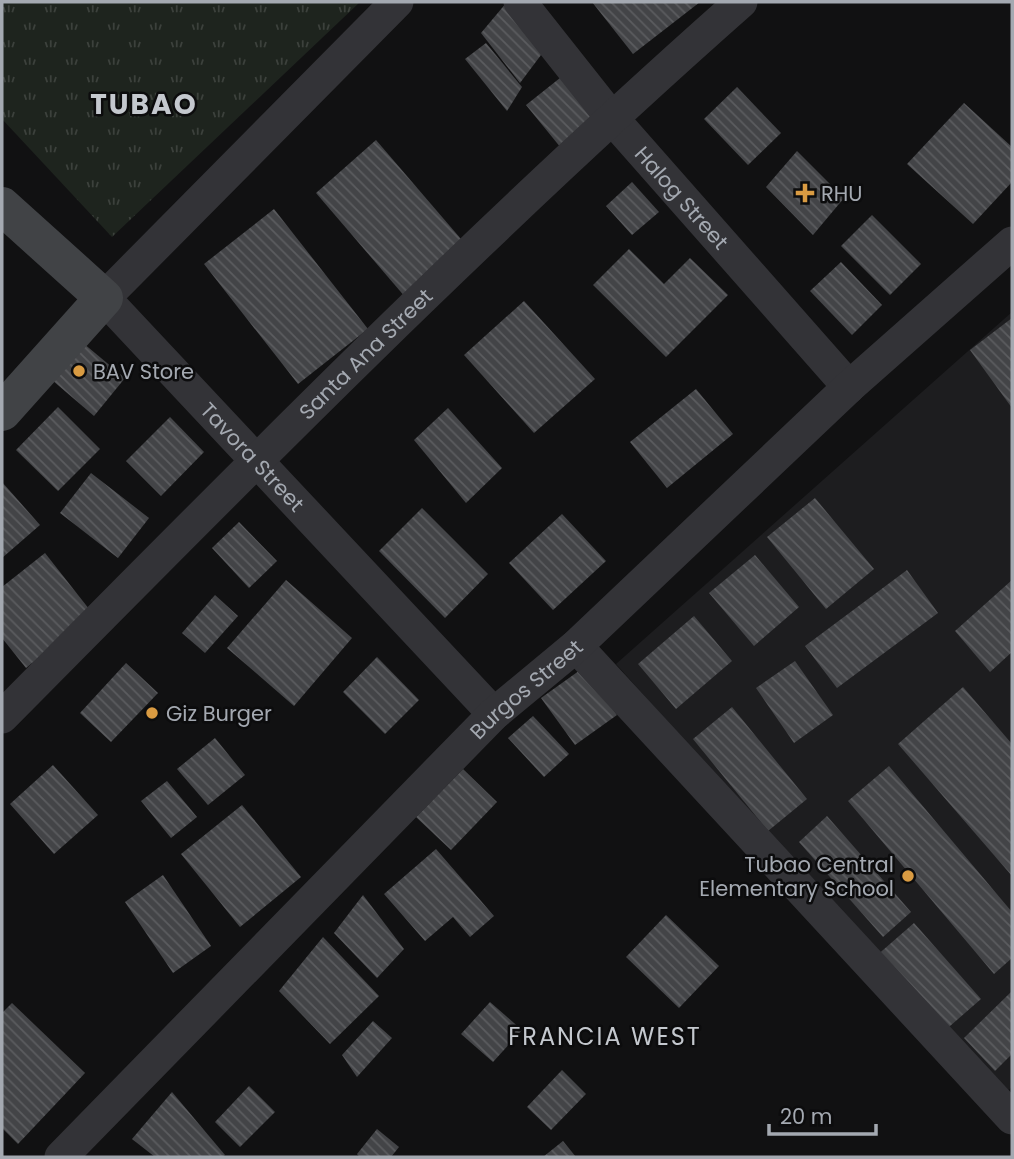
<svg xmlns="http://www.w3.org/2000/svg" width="1014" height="1159" font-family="Poppins,sans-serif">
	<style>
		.built { fill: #1d1d1f }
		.park { fill: url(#park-tufts) }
		.building { fill: url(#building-back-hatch) }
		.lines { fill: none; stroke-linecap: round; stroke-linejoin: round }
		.street { stroke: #333337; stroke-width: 33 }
		.secondary { stroke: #414346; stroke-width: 38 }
		.poi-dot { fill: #d99b42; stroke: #0c0c0d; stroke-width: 2.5 }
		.labels { text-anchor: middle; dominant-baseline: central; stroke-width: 5; stroke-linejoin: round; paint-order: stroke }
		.poi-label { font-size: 21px; fill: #a4a9b1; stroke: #0c0c0d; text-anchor: start }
		.street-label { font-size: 21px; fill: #a4a9b1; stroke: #0c0c0d }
		.quarter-label { font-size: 24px; letter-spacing: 2px; fill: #c4c8ce; stroke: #0c0c0d }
		.district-label { font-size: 28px; font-weight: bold; letter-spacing: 2px; fill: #c4c8ce; stroke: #0c0c0d }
	</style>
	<defs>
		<pattern id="park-tufts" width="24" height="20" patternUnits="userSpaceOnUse" patternTransform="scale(1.75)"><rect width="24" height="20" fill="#1e241e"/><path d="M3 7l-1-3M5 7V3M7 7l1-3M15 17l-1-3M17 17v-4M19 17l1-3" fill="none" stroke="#3c413c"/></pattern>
		<pattern id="building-back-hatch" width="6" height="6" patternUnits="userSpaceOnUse" patternTransform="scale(1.75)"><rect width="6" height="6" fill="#434447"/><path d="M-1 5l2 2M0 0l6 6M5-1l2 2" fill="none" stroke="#5b5c5f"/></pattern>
	</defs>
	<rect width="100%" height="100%" fill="#111112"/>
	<path class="built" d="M1012,312V1087L1001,1097L616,664Z"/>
	<path class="park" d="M2,2H360L112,237L2,119Z"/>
	<g class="building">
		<path d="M507,2L547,47L520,83L481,33Z"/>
		<path d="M592,2H700L633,54Z"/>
		<path d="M486,43L522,87L507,111L465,59Z"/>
		<path d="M565,74L599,117L561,148L526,105Z"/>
		<path d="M737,87L781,133L748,165L704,119Z"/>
		<path d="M964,103L1012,147V182L973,224L907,164Z"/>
		<path d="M376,140L467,246L406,298L316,193Z"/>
		<path d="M797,151L844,198L813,235L766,187Z"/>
		<path d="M632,182L659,212L632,235L606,206Z"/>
		<path d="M274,209L368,329L298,384L204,264Z"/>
		<path d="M872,215L921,264L890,295L841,246Z"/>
		<path d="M629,249L664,284L690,258L728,295L666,357L593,285Z"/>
		<path d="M841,262L882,305L852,335L810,291Z"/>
		<path d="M524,301L595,379L534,433L464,355Z"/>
		<path d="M1012,318V408L970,350Z"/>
		<path d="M83,343L125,378L94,416L52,380Z"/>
		<path d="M696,389L733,434L667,488L630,442Z"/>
		<path d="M58,407L100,449L58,491L16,450Z"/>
		<path d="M448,408L502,468L466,503L414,440Z"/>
		<path d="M170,417L204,452L161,496L126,461Z"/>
		<path d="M91,473L149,518L118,558L60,513Z"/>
		<path d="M2,482L40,525L2,558Z"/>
		<path d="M815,498L874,569L826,609L767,537Z"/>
		<path d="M422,508L488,574L445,618L379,551Z"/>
		<path d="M562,514L606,561L553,610L509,563Z"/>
		<path d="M239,522L277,561L249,588L212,548Z"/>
		<path d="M45,553L93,614L26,668L2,638V587Z"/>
		<path d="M755,555L799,607L754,646L709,593Z"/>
		<path d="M907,570L938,613L837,688L805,646Z"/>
		<path d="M286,580L352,638L294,706L227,648Z"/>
		<path d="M1012,580V652L990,672L955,631Z"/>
		<path d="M215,595L238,616L205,653L182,633Z"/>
		<path d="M694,616L732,661L676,709L638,664Z"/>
		<path d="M377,657L419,700L385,734L343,692Z"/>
		<path d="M795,661L833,715L794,743L756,688Z"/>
		<path d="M126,663L158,693L111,742L80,713Z"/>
		<path d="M583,668L617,715L575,745L541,698Z"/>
		<path d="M963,687L1012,744V876L898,744Z"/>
		<path d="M732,707L807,799L768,831L693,739Z"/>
		<path d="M533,716L569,754L544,777L508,738Z"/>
		<path d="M215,738L245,775L208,805L177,769Z"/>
		<path d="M53,765L98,815L54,854L10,804Z"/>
		<path d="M889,766L1012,912V958L994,974L848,801Z"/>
		<path d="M463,769L497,802L451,850L416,817Z"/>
		<path d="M167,781L197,817L171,838L141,801Z"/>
		<path d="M242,805L301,877L240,927L181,854Z"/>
		<path d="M827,816L911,912L883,937L799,842Z"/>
		<path d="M436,849L494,916L470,937L453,917L425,941L384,894Z"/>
		<path d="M163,875L211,946L173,973L125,902Z"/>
		<path d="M363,895L404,949L377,978L334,933Z"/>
		<path d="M666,915L719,966L679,1008L626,957Z"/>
		<path d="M914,923L981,999L942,1033L875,957Z"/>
		<path d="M323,937L379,996L330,1044L279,991Z"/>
		<path d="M1012,991V1054L995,1071L964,1038Z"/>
		<path d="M490,1002L522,1030L493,1062L461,1034Z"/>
		<path d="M12,1003L85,1073L18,1144L2,1128V1013Z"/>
		<path d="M373,1021L392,1038L357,1077L342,1055Z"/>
		<path d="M562,1070L586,1094L551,1130L527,1107Z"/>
		<path d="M249,1086L275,1112L240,1147L215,1122Z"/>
		<path d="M172,1092L225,1155L222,1157H155L132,1139Z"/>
		<path d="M377,1129L399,1147L391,1157H360L357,1154Z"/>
		<path d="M563,1141L576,1157H543Z"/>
	</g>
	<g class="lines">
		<g class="street">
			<path id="s1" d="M397,2L104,298L494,714"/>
			<path id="s2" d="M520,2L611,117L849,387"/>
			<path d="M576,646L1012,1118"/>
			<path id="s3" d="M2,717C243,473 484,229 741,2"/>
			<path id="s4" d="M61,1157L494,714L576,646L849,387L1012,243"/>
		</g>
		<path class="secondary" d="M2,206L104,298L2,412"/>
	</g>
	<g class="poi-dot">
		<path d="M801.5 182.5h7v7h7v7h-7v7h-7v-7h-7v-7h7z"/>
		<circle cx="79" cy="371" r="7"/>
		<circle cx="152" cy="713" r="7"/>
		<circle cx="908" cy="876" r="7"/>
	</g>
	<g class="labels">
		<g class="poi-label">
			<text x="821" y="193">RHU</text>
			<text x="93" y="371">BAV Store</text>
			<text x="166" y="713">Giz Burger</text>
			<text x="894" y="864" text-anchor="end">Tubao Central<tspan x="894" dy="24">Elementary School</tspan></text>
		</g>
		<g class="street-label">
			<text stroke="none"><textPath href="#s2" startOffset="254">Halog Street</textPath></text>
			<text stroke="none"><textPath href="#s3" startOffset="514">Santa Ana Street</textPath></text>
			<text stroke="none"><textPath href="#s1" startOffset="634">Tavora Street</textPath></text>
			<text stroke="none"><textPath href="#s4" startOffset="660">Burgos Street</textPath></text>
		</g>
		<g class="quarter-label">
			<text x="605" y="1036">FRANCIA WEST</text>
		</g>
		<g class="district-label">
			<text x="144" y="104">TUBAO</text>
		</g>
	</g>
	<rect width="1014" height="1159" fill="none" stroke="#a4a9b1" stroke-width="7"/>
	<path d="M769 1124v10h107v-10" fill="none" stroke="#a4a9b1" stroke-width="3.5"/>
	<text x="780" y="1124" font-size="21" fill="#a4a9b1" stroke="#0c0c0d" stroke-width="5" paint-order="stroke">20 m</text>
</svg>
